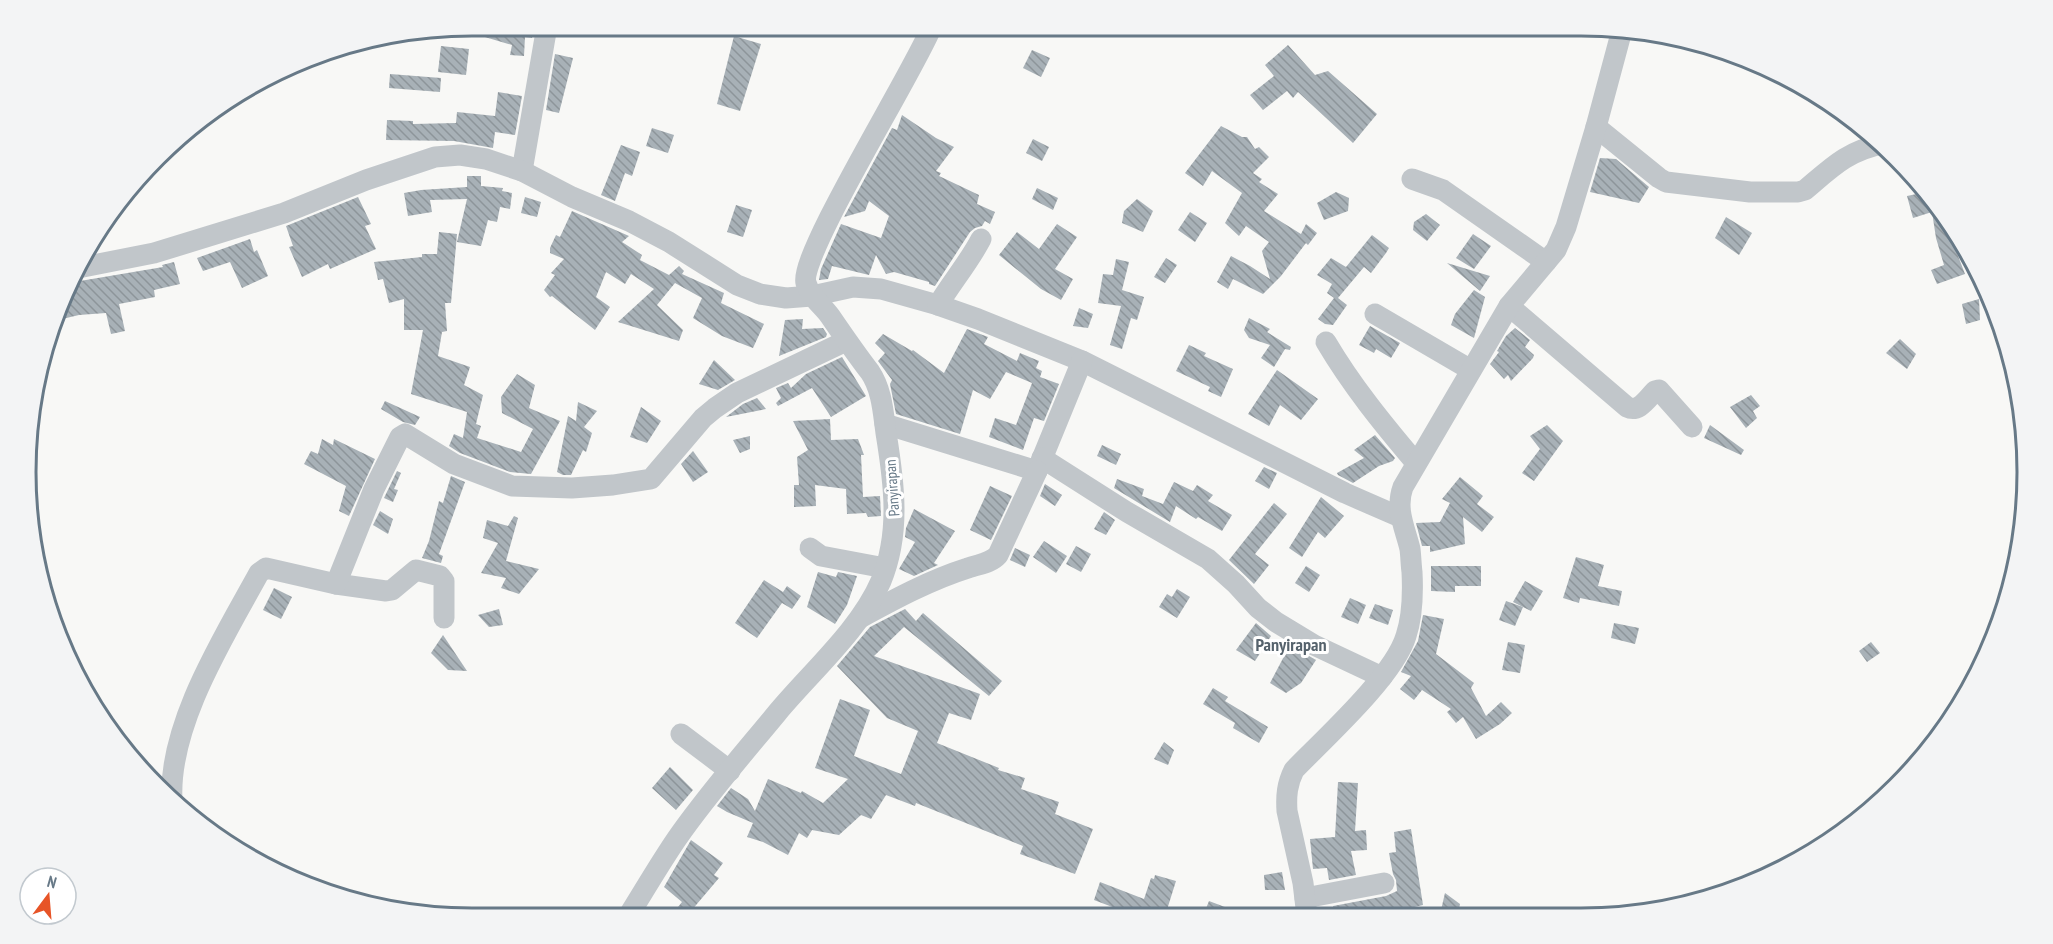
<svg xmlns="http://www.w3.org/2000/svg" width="2053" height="944" font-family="'PT Sans Narrow',sans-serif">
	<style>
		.building { fill: url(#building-back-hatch) }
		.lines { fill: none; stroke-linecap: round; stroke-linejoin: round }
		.minor { stroke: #c1c6ca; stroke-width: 21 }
		.labels { text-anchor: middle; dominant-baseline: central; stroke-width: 6; stroke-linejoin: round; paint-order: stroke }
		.street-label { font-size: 15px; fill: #677987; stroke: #fff }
		.quarter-label { font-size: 18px; font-weight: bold; fill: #55626c; stroke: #fff }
		.rim { fill: none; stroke: #677987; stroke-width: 3 }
	</style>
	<defs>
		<pattern id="building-back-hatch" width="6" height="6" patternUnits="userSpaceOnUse" patternTransform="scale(1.5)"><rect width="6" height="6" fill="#a8b1b7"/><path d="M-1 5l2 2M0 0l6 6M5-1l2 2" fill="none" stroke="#8d959a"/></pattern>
	</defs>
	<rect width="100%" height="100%" fill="#f8f8f6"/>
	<g class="building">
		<path d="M472,26H534L532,38L525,37L524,56L510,55L512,45L458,29Z"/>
		<path d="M734,36L761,44L740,111L717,104Z"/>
		<path d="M1288,45L1315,75L1328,71L1377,114L1353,143L1298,92L1293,98L1287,91L1263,110L1250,95L1274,76L1265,65Z"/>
		<path d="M441,46L469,49L466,75L438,72Z"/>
		<path d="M1032,50L1050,58L1041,77L1023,68Z"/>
		<path d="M555,54L573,58L559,113L546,110Z"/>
		<path d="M390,74L441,78L440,92L389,88Z"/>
		<path d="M498,92L522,96L515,135L495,132L493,148L454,141L386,140L387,120L413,121V124L456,123L457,112L495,116Z"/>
		<path d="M902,115L936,138L954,147L936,171L941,173L939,176L979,195L977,204L995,212L990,224L985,221L982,226L975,228L970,232L935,286L929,284V282L894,272L886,274L876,255L869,275L832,266L828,279L819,280L821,269L841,224L881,238L889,216L869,201L865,211L844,217L892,128L897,130Z"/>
		<path d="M1221,126L1242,137H1247L1255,149L1259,147L1269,157L1253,173L1262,179L1259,182L1278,194L1264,211L1301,234L1306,224L1317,233L1308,245L1306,243L1281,276L1263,294L1233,279L1228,289L1217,282L1231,256L1250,266L1270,279L1262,251L1269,242L1246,226L1239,236L1225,223L1242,193L1212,171L1203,186L1185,173Z"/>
		<path d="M652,128L674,135L668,153L646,146Z"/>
		<path d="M1033,139L1049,147L1042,161L1026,153Z"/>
		<path d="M621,145L640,152L632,176L625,173L615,201L601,195Z"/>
		<path d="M1600,158L1616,159L1649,187L1639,203L1590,192Z"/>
		<path d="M467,176H481V186L503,188L502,191L512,193L510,209L500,207L497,222L488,220L481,246L457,242L467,199L430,200L432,212L408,216L404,193L421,190L467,187Z"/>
		<path d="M1037,188L1058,198L1053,210L1032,199Z"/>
		<path d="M1336,192L1349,198L1348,211L1324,220L1317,203Z"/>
		<path d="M1926,192L1952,224L1964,246L1955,248L1965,274L1937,284L1931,270L1944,265L1936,238L1932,212L1913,218L1907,196Z"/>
		<path d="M358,197L371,224L365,226L376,249L330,269L328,264L302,277L289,247L293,246L286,226Z"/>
		<path d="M525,197L541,202L537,217L521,213Z"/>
		<path d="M1137,199L1153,211L1143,232L1122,223L1124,211Z"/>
		<path d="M736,205L752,210L743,237L727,232Z"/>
		<path d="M572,211L629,236L622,242L642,255L640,260L669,275L679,266L684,271L682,274L724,293L721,303L764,324L753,348L722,336L693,318L702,298L675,283L657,305L683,330L679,341L618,322L654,289L631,274L625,284L606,272L596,297L610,307L595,330L552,296L550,297L544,290L555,275L551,273L564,259L550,253V248L556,235L560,237Z"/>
		<path d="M1190,212L1207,223L1195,242L1178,230Z"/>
		<path d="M1426,214L1440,225L1427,241L1413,230L1414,222Z"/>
		<path d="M1726,217L1752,233L1739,255L1715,238Z"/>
		<path d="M1057,224L1077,237L1055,269L1073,279L1061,300L1041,289L999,255L1017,232L1039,249Z"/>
		<path d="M439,232L457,234L451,303H445L447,331L442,332L438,356L470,367L464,385L483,395L476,424L481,426L477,438L521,452L533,429L502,413L501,397L517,374L535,385L529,408L560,421L531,474L510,472L460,453L449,446L454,434L463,438L467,412L411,394L423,330H404V299L389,303L383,279L378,280L374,262L422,257V254H437Z"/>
		<path d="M1473,234L1491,246L1474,269L1456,258Z"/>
		<path d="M1372,235L1389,248L1386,253L1371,273L1364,267L1338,298L1347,305L1333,325L1325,324L1318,319L1334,298L1327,293L1332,284L1317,275L1331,258L1346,267Z"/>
		<path d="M250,239L254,252L257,250L268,276L242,288L230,262L203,271L197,258Z"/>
		<path d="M1166,258L1177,265L1165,283L1154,277Z"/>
		<path d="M1116,259L1129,262L1122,290L1144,297L1137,320L1131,318L1122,349L1110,345L1121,306L1098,303L1103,274L1113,275Z"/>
		<path d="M174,262L180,284L154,290L155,297L119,304L125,331L111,334L106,313L79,315L58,320L74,280L80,281L163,267L162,265Z"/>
		<path d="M1447,263L1490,276L1480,291Z"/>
		<path d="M1474,290L1485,297L1474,338L1451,325L1455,314Z"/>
		<path d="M1979,299L1980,320L1966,324L1962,304Z"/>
		<path d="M1079,308L1093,314L1088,328L1073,326Z"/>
		<path d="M1249,318L1270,329L1267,332L1291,347L1290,350L1285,349L1274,367L1261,358L1270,345L1249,338L1244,330Z"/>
		<path d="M803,319L802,329L823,328L827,334L826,337L779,356L785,320Z"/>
		<path d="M1370,326L1400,343L1391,358L1376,349L1374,353L1359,345Z"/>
		<path d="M1515,328L1530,340L1525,347L1534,355L1533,358L1511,381L1508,375L1504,379L1490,364L1499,352L1497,351L1506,336Z"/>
		<path d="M967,329L988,337L984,344L1017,361L1020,353L1039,361L1036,368L1042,371L1040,377L1059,384L1044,421L1034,418L1023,450L989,437L995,418L1016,425L1032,383L1006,372L990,399L973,390L960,434L896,414L890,384L892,380L878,361L885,353L875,343L883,334L912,351L913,350L944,373Z"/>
		<path d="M1900,339L1916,354L1907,369L1886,353Z"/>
		<path d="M1189,345L1206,353L1204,356L1233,369L1221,397L1208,391L1210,387L1176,371Z"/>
		<path d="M842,357L866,396L831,417L812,388L778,406L776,403L781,398L776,388L788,383L791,388L806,374Z"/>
		<path d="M714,360L735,380L718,390L699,384Z"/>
		<path d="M1277,370L1318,399L1301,420L1280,405L1269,426L1248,414Z"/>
		<path d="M1751,395L1760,406L1753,411L1757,418L1746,428L1730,407Z"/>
		<path d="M757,398L766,409L726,417L743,404Z"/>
		<path d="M385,401L420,417L415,425L403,422L381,409Z"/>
		<path d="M578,402L597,411L584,427L592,433L586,452L583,450L571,475H563L557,472L568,416L576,421Z"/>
		<path d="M641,407L661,421L647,443L630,437Z"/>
		<path d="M830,419L831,440L858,439L864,455H861L863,497L880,496L881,516L868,517L866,513L847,514L846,489L815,485L816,506L794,507V485H799L797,457L808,450L793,421Z"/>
		<path d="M1547,425L1563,441L1534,481L1522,473L1540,449L1530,436Z"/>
		<path d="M1710,425L1744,450L1741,455L1704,438Z"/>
		<path d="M1375,435L1395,458L1393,461L1379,466L1353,483L1338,475L1337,473L1364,458L1354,450Z"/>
		<path d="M750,436V449L740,453L733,440Z"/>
		<path d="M322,439L333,445L334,439L375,459L349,516L339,511L346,486L304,464L311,451L318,454Z"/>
		<path d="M1102,445L1121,454L1116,465L1097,456Z"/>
		<path d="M693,451L708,472L693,482L681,464Z"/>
		<path d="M1264,467L1277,473L1269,489L1255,481Z"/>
		<path d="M397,471L401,473L394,489L398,490L393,502L384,498Z"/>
		<path d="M451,476L465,482L439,554L443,556L441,563L422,558L429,541L439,501L443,503Z"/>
		<path d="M1460,477L1483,496L1477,504L1494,517L1482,532L1463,517L1465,544L1430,552V546H1422L1416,523L1440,522L1450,503L1442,499Z"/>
		<path d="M1117,479L1144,489L1142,496L1163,504L1174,482L1193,491L1197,485L1213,495L1208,501L1232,515L1222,531L1198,517L1196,519L1176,506L1170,522L1114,488Z"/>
		<path d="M1045,484L1062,495L1055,506L1040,496Z"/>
		<path d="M990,486L1012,496L991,540L970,530Z"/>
		<path d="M1321,497L1344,516L1325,538L1318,532L1302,557L1289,548Z"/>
		<path d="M1274,503L1287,514L1255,554L1269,565L1254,584L1229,560Z"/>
		<path d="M914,509L955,531L934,563L938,565L914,576L899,569L915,542L905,537L906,528Z"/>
		<path d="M380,511L393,519L388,534L373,525Z"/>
		<path d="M1104,512L1115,520L1106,535L1094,529Z"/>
		<path d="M514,516L518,518L506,561L539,569L519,594L501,588L506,578L481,573L498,543L483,538L487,520L508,526Z"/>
		<path d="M1044,541L1067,556L1056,573L1033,557Z"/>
		<path d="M1076,546L1091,554L1081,572L1066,564Z"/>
		<path d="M1015,548L1030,555L1025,567L1010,560Z"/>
		<path d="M1576,557L1604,565L1598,586L1622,591L1619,606L1580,598L1579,603L1563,598Z"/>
		<path d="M1306,566L1320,575L1309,592L1295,583Z"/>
		<path d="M1431,566H1481V586H1455V592L1431,591Z"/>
		<path d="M818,572L836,577L838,572L857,576L847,605L835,624L807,607Z"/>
		<path d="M764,580L783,592L787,586L801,596L792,609L782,603L757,638L735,623Z"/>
		<path d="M1525,581L1543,591L1531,611L1513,602Z"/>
		<path d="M274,588L292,597L281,619L263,610Z"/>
		<path d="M1177,589L1190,597L1177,618L1159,607L1167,594L1172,597Z"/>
		<path d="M1350,598L1366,605L1358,624L1341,617Z"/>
		<path d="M1506,601L1523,607L1515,626L1499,620Z"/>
		<path d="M1375,604L1393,610L1388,625L1369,618Z"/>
		<path d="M499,609L503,625L489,627L478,615Z"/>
		<path d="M905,609L916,621L923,613L1002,681L989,696L904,627L874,656L980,694L971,720L949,713L937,743L999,768L998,770L1025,778L1021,789L1059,802L1055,814L1093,829L1075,874L1020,854L1023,846L916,803L915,806L886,795L871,819L861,815L839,835L812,830L807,838L799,833L788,855L763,842L747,837L753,823L727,812L717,806L731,788L748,799L755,811L768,779L801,793L802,791L823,803L848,779L815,768L840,699L870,710L854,756L901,774L918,731L887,718L837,666L870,627Z"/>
		<path d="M1423,615L1444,619L1436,654L1474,683L1471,688L1486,716L1501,702L1512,713L1500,724L1476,739L1463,717L1456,723L1447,712L1451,709L1422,690L1414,700L1400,689L1411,676L1401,672L1418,641Z"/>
		<path d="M1256,623L1271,636L1255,661L1236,650Z"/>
		<path d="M1614,623L1639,628L1635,644L1611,638Z"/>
		<path d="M443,635L467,671L448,670L431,653Z"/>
		<path d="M1508,642L1525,645L1520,673L1502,670Z"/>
		<path d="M1871,642L1880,653L1867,662L1859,651Z"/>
		<path d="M1290,645L1316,660L1301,683L1286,693L1270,683Z"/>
		<path d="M1213,688L1228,697L1225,701L1268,727L1259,743L1233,728L1235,723L1203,704Z"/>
		<path d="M1164,742L1174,750L1168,765L1154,759Z"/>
		<path d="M670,767L693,790L676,810L652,788Z"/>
		<path d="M1338,782L1358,783L1355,831L1366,830L1367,850L1351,851L1356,875L1329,880L1327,868L1313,869L1310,839L1335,837Z"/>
		<path d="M1411,829L1423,905L1397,911L1398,915L1335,916L1333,906L1386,896L1397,891L1396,880L1393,874L1389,853L1396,852L1394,832Z"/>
		<path d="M691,840L723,863L714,875L719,878L691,911L678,907L682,902L664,887Z"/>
		<path d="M1282,872L1285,890H1265L1264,875Z"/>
		<path d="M1155,875L1176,881L1165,916H1136L1094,900L1100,882L1144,899L1151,878L1154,879Z"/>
		<path d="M1445,893L1460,904L1458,914L1441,910Z"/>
		<path d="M1209,901L1246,915V916H1203Z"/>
	</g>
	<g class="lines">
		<g class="minor">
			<path d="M1596,127L1659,178L1666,182L1750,192H1798L1805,190C1831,168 1847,151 1882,144"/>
			<path d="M522,171L547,26"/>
			<path d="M1412,179L1443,190L1546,262"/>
			<path d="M78,268L154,253L284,213L366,180L435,157L460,155L486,159L522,171L572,197L629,221L669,242L737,285L760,294L786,298L812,296L853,287L881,289L938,305L978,319L1082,361L1345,493L1400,517"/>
			<path d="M938,305C952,282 969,262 981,239"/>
			<path d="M1509,306L1627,407C1639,413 1647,399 1655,391L1659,390L1692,427"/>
			<path d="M1375,314L1471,370"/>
			<path d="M1326,342C1352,386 1383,424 1416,463"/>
			<path d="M885,424L1037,471L1082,361"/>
			<path d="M1042,458L1127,512L1208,559L1236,584L1258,608L1276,622L1314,645L1382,677"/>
			<path d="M810,548L821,556L885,568"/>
			<path d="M336,584L386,591L392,590L416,570L440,576L444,581V618"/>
			<path d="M860,618C895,599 930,580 968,568C978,564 990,564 998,555L1037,471"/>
			<path d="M681,734L730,771"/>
			<path d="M172,800C168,725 224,637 259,573L266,568L336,584L374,489L400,437L405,434L454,464L512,486L572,488L613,485L651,479L703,418L715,408L737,393L846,341"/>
			<path d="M1305,898L1384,883"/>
			<path d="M1307,916L1303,883L1287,811C1286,796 1287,784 1294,770C1325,738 1394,676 1406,636C1412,618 1413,592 1412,572C1411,565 1411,557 1410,549C1405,528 1395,509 1403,487L1509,306L1556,250L1566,227L1596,127L1622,30"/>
			<path d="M627,918C644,891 660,863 678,837C708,794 744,753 777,713C811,672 860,630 881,581C901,533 894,482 886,433C883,411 882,390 870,372C856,354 843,335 830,316C822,305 810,297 806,283C798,256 916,68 932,26"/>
		</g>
	</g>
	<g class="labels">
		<g class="street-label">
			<text transform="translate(892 488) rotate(-94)">Panyirapan</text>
		</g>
		<g class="quarter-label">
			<text x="1291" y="644">Panyirapan</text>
		</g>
	</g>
	<path d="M0 0H2053V944H0ZM472 36H1581A436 436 0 0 1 2017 472V472A436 436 0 0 1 1581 908H472A436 436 0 0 1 36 472V472A436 436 0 0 1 472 36Z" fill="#f3f4f5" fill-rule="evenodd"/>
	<path class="rim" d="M472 36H1581A436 436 0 0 1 2017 472V472A436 436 0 0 1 1581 908H472A436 436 0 0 1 36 472V472A436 436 0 0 1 472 36Z"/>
	<g transform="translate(48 896) rotate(16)"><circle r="28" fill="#ffffff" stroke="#c2c9cf" stroke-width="1.5"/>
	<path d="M0-4.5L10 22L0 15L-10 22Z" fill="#e75427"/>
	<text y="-9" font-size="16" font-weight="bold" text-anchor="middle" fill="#677987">N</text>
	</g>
</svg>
